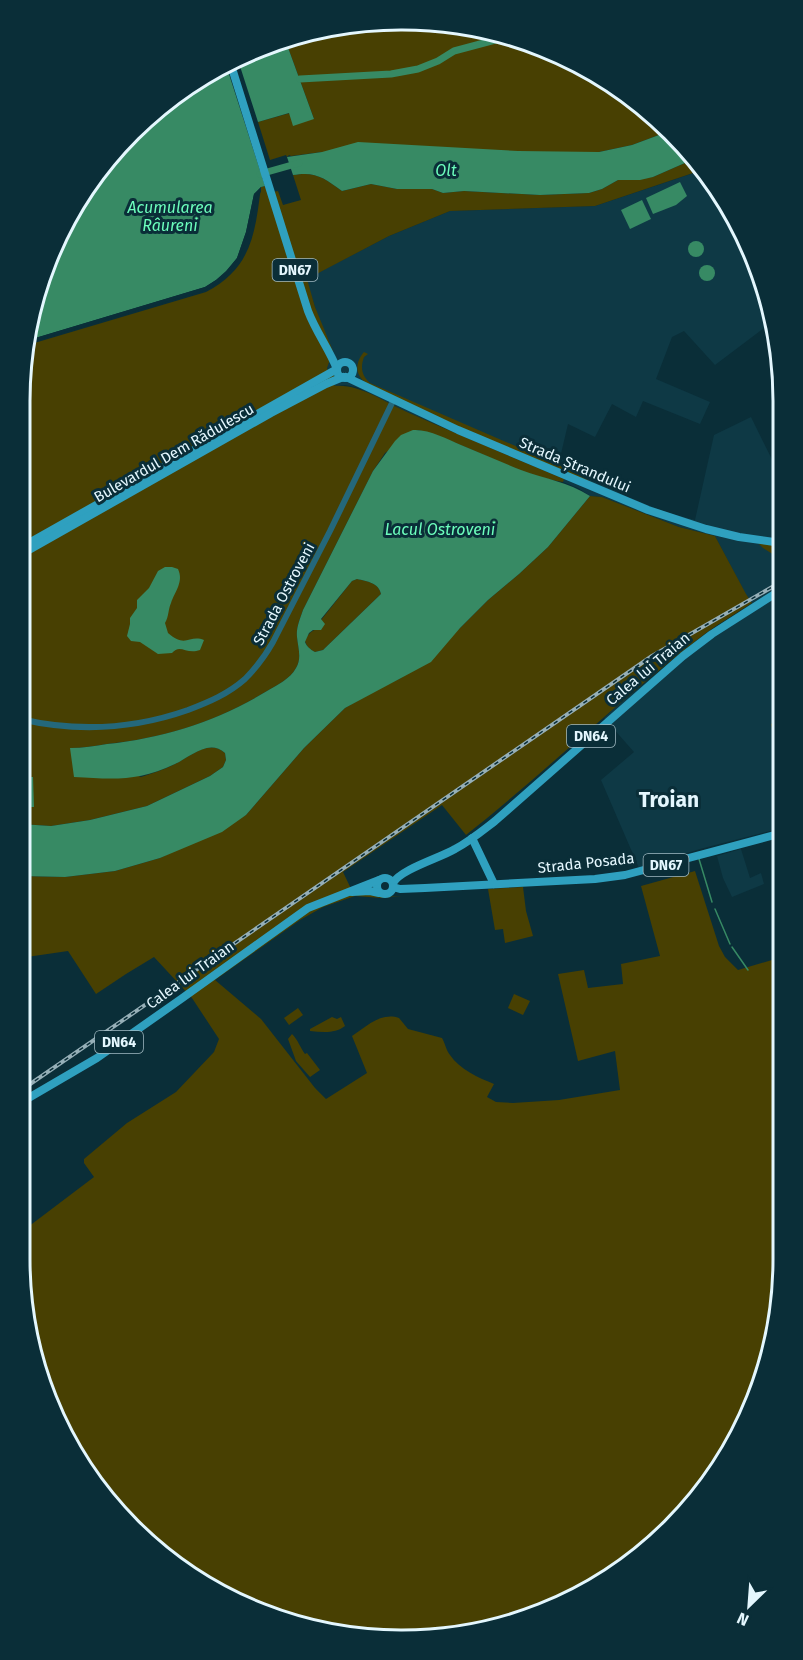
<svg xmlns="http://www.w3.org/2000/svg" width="803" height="1660" font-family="'Fira Sans',sans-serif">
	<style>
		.built { fill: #0e3945 }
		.green { fill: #484002 }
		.water { fill: #378a64; fill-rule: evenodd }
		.pier { fill: #0a2e38 }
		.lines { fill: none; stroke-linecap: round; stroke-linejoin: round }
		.stream { stroke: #378a64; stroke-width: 1.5 }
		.river { stroke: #378a64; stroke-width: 7 }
		.minor { stroke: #24687b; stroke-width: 6 }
		.major { stroke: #2fa0bf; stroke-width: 8 }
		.rail-casing { stroke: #96afb7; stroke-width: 4 }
		.rail { stroke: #0a2e38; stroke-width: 1.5; stroke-dasharray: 4.5; stroke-linecap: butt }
		.labels { text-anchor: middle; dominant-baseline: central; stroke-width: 6; stroke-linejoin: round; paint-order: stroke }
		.shield { fill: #0a2e38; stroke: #a3bbc3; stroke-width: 1.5 }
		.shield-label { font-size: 14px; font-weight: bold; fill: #e4f7fe }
		.street-label { font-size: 15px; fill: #e4f7fe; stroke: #0a2e38 }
		.water-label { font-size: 16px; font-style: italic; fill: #6cfebc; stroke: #0a2e38 }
		.district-label { font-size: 21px; font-weight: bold; fill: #e4f7fe; stroke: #0a2e38 }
		.rim { fill: none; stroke: #e4f7fe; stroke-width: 3 }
	</style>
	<rect width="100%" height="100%" fill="#0a2e38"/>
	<g class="built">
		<path d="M700,171L709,191L716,189L754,255L771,318L764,328L715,365L684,331L672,337L656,379L710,402L700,424L643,401L636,417L612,404L595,437L568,424L560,458L605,482L621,494L665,512L695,520L714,435L751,417L781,478L782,719L771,724L780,765H782V828L700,849L639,868L601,780L634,752L604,718L620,703L707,633L752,603L746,595L715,536L679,527L602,497L590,496L578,488L563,482V479L404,411L356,387L345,385L335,386L327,368L315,307L306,279L389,236L450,211L595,206Z"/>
		<path d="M741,849L750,878L761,873L764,884L732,897L723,878L717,856Z"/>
	</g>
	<g class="green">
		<path d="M402,20L548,49L634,99L667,132L632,145L599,152H322L291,156L289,155L287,157L286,155L270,160L258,122L290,113L314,119L286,42Z"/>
		<path d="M694,159L704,169L716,189L710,191L699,171L595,206L450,211L389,236L307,279L315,307L333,351L327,368L330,376L333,374L335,377L332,379L335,386C360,384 384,402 407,412C459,435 512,457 564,479L563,482C512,474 468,443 418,430L385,453L373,471L303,610C300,619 296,628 297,637C298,647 302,658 296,668C290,679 277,685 267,691C218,721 165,738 107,744C95,746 83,748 71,748L141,777C152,773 163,770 173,765C189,758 208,738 225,753L226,760L223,767L210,776L147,806L90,820L51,826L20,824V401L31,344L206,292C252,268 255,233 261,187L265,186L268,193L278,191L283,205L301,200L293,175C316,171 324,178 342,191L371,184L397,189H432L443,193L464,191L540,195L589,193L602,189L618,180L653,177Z"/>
		<path d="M364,352L368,354L364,357C360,368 362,376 370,383L559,465L601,487L417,409C405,400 391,395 378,389C373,387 368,385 365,382C354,374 356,361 364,352Z"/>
		<path d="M590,496L602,497L679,527L715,536L746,594L752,603C737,613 721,622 706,633C623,696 548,770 466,835L442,805L343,872L354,895L373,894L383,897L402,896L382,898L355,896L323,907L300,920L215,980L261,1019L315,1088L326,1099L367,1073L352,1036C367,1026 381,1012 399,1018L408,1029L442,1038C445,1043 446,1050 450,1055C459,1069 479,1078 494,1084L487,1097L496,1102L513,1103L559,1100L620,1090L615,1051L578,1061L558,974L584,970L588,988L623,984L621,964L660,956L641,886L695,871L719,946L725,957L738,970L782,957L783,1259L754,1405L688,1511L571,1601L451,1637L327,1633L190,1576L99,1491L40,1382L20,1259V1233L94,1177L84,1163V1159L127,1123L176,1092L214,1052L219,1039L192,998L154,957L126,974L96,994L68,951L20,958V876L65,877L115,871L160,858L246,815L304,748L345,708L378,689L401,678L460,628L488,600L519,574L548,547Z"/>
		<path d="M757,542L780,546L781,557L779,558L763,548Z"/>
		<path d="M357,579C367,581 379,583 381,594L323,650L315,652C309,649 307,647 305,641C308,634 311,630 319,629L321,620L352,581Z"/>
		<path d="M782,719V765H780L771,724Z"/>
		<path d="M523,887L526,911L533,936L505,943L503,929L495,930L488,889Z"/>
		<path d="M514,994L530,1001L523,1015L508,1008Z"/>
		<path d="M298,1008L303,1015L289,1025L284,1018Z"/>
		<path d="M332,1017L337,1019L341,1017L345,1026C335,1034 322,1032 310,1031V1029Z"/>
		<path d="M292,1034C298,1040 300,1047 305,1054L307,1053L320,1070L310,1077L296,1061L288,1039Z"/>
	</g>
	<g class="water">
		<path d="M286,42L314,119L293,126L289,113L258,122L238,60L256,48Z"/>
		<path d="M227,68L265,186L261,187L254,194L246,232L237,258L226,272L216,280L205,287L32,339L49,255L132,131Z"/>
		<path d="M667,132L694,159L653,177L640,180H618L602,189L589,193L540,195L464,191L443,193L432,189H397L371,184L342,191C324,178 316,171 293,175L287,157L322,152L358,142L518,151L599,152L632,145Z"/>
		<path d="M680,182L687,196L676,205L653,214L646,198Z"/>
		<path d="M642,200L651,219L630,229L621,210Z"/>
		<circle cx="696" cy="249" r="8"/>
		<circle cx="707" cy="273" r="8"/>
		<path d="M413,430C429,429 447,439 461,445C481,453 501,462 521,470C546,479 568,482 590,496L548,547L519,574L488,600L460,628L431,662L345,708L304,748L246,815L222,832L160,858L115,871L65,877L20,876V824L51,826L90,820L147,806L210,776L223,767L226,760L225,753C209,738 190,757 175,764C137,782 113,779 74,777L70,748C83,748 95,746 107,744C164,738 218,721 267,691C277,685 290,679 296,668C302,658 298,648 297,637C296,628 300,619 303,610L373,471L395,441L401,435ZM357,579C367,581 379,583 381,594L323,650L315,652C310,649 307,647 305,642L309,633L313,630H321L325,624L321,619L352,581Z"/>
		<path d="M165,567H172L178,569C184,582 175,591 171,603C168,610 169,616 165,623L168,633C186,649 189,634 204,640L200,650C186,655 180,643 172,653L158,654L140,642L131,641L127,636L130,624V618L137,608V600L149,588L158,571Z"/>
		<path d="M20,777H33L34,807H24L20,803Z"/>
	</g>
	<path class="pier" d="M261,187V192L256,196L249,232L239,259L228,273L217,283L206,290L31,342L32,339L205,287L216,280L226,271L237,258L246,232L254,194Z"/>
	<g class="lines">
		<g class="stream">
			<path d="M699,859L712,902"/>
			<path d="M715,909L730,944"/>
			<path d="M732,947L748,970"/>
		</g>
		<g class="river">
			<path d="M300,79L391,74L418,69L438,61L454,51L499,39"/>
			<path d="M260,174L299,163"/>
		</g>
		<path class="minor" d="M20,719C76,732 134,729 188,710C209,702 228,694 245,679C256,668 265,656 273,642L330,531L393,401"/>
		<g class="major">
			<circle cx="345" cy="370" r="8"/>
			<path d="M346,377L458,430L648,510L706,529L739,537L781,543"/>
			<path d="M20,548L337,369C329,349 316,332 308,311L231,65"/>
			<path d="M20,555L271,413L326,384L343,377"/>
			<path d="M472,838L494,884"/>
			<circle cx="385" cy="886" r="8"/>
			<path d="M393,883C401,869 440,858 455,849C470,841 482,831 495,821L683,656L712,634L781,590"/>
			<path d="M393,887L400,889L425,888L595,879L625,875L782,833"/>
			<path d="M352,892L370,891L379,893"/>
			<path d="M20,1103L97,1058L181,999L308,908L379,880"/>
		</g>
		<g class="rail-casing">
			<path id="rail" d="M20,1091L652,656L781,582"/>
		</g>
		<use href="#rail" class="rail"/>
	</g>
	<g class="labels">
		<g class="shield">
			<rect x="272.5" y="259" width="45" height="22" rx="4.5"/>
			<rect x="567" y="725" width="48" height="22" rx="4.5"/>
			<rect x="643.5" y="854" width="45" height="22" rx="4.5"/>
			<rect x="95" y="1031" width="48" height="22" rx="4.5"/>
		</g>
		<g class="shield-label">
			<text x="295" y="270">DN67</text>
			<text x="591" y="736">DN64</text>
			<text x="666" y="865">DN67</text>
			<text x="119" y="1042">DN64</text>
		</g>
		<g class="street-label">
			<text transform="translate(174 453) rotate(-30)">Bulevardul Dem Rădulescu</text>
			<text transform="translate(575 465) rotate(23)">Strada Ștrandului</text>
			<text transform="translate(284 594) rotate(-62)">Strada Ostroveni</text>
			<text transform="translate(648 669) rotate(-40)">Calea lui Traian</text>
			<text transform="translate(586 863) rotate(-6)">Strada Posada</text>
			<text transform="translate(190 975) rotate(-36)">Calea lui Traian</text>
		</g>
		<g class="water-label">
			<text x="446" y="170">Olt</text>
			<text x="170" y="207">Acumularea<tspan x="170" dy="18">Râureni</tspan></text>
			<text x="440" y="529">Lacul Ostroveni</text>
		</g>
		<g class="district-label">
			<text x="669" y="800">Troian</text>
		</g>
	</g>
	<path d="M0 0H803V1660H0ZM401 30H402A371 371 0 0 1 773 401V1259A371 371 0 0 1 402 1630H401A371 371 0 0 1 30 1259V401A371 371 0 0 1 401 30Z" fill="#0a2e38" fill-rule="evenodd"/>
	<path class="rim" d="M401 30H402A371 371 0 0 1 773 401V1259A371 371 0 0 1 402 1630H401A371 371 0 0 1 30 1259V401A371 371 0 0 1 401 30Z"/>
	<g transform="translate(749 1606) rotate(205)" stroke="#0a2e38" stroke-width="4.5" paint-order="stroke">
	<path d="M0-4.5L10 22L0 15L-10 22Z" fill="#e4f7fe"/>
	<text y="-9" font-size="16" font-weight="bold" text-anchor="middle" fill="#e4f7fe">N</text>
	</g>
</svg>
